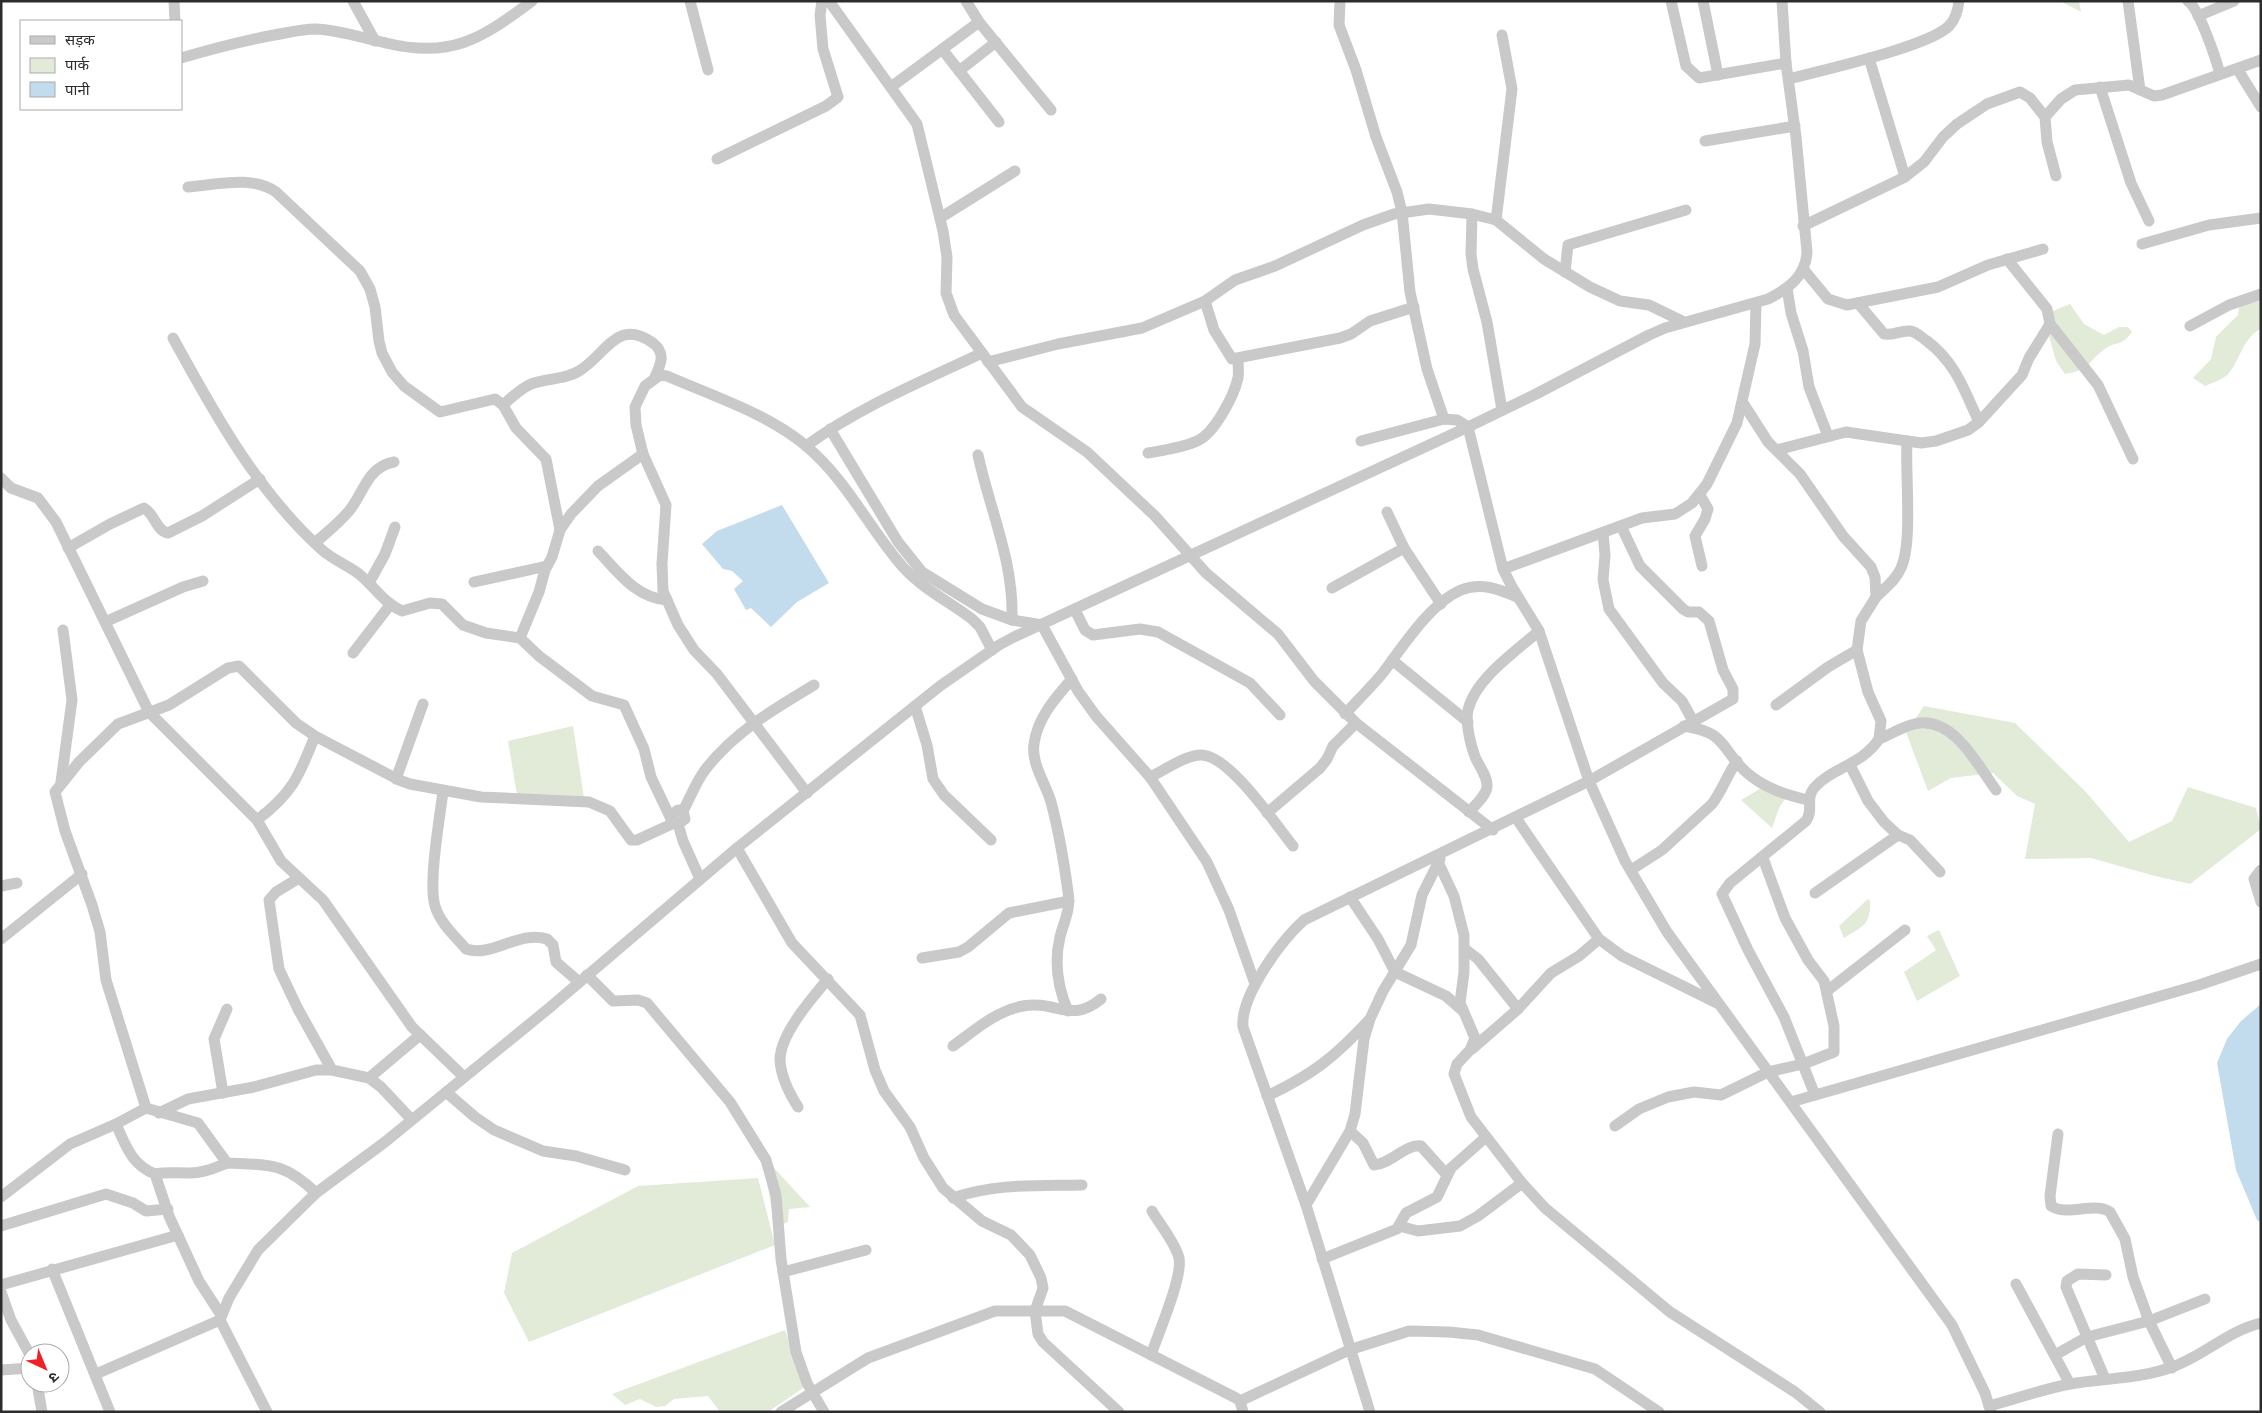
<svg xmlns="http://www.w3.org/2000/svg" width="2262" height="1413" font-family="'Public Sans','Noto Sans Devanagari',sans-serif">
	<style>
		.green { fill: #e2ebd8 }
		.water { fill: #c2dbed }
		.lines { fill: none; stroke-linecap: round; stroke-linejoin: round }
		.minor { stroke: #c9c9c9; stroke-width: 11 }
	</style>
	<rect width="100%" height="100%" fill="#fff"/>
	<g class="green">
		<path d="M2060,1H2079L2081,12Z"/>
		<path d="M2261,298V329C2245,335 2239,361 2229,373C2224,379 2212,383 2205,386L2193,378L2211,359L2216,337L2238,315L2240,302Z"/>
		<path d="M2070,304L2084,324L2104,335L2119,327H2128L2132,332C2120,348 2117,340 2105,349C2088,361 2089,371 2065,374L2056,361L2043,315Z"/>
		<path d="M1924,706L2015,723L2085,791L2129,842L2172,821L2188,787L2256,808L2261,829L2190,884L2155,876L2091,858L2025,859L2035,804L2017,796L1993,773L1951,778L1928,791L1906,732Z"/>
		<path d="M573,726L584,798L517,795L508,741Z"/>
		<path d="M1763,787L1785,799L1779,808L1772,828L1741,800Z"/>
		<path d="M1868,899L1870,901C1871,925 1863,926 1844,938L1839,926Z"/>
		<path d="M1939,930L1960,976L1917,1001L1904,972L1936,950L1927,936Z"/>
		<path d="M762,1155L810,1207L789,1209L788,1222L775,1227Z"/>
		<path d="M758,1178L775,1245L529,1342L504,1293L512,1253L638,1186Z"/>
		<path d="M785,1330L806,1386L768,1412H720L708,1396L674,1399L665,1406L656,1407L640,1399L625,1405L612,1394Z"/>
	</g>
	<g class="water">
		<path d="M782,505L829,583L797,602L771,627L751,608L746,610L734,589L743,581L732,571L723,569L702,544L717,531Z"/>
		<path d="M2261,1004V1222L2257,1220L2236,1170L2217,1063L2227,1039L2241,1021Z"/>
	</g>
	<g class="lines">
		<g class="minor">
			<path d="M174,1L175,21"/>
			<path d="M353,1L375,41"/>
			<path d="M690,1L708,70"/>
			<path d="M829,1L917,124L943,231L947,257L946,293L954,315L1022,407L1087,452L1155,516L1206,573L1278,634L1314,681L1356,723L1493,830"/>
			<path d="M966,1L979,22L1051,110"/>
			<path d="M1340,1L1339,25L1356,70L1376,137L1397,192L1402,212L1410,292L1427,369L1444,419"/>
			<path d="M1671,1L1686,66L1699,78L1786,63"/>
			<path d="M1703,1L1718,75"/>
			<path d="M2128,1L2140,90"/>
			<path d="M2188,1C2199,8 2216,59 2220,74"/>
			<path d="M2198,16L2234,1"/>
			<path d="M942,49L999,122"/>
			<path d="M181,58C212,49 242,41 274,35C287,33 301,29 315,29C340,30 362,38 386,43C451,59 481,39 532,1"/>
			<path d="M1869,58L1905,177"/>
			<path d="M2238,70L2261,107"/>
			<path d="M959,71L996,42"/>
			<path d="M1789,79C1822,70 1928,47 1949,26C1956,19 1958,10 1959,1"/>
			<path d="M891,87L979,22"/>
			<path d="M2100,87L2131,183L2149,221"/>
			<path d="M2045,117L2061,99L2075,90L2129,85L2154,96L2162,95L2261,60"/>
			<path d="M1705,141L1795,126"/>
			<path d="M717,159L826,106L838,97L823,49L820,15L822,1"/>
			<path d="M188,187C215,185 253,175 276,192L360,271L370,289L375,307L379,341L382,353L392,372L404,386L440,412L495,399L503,405L516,428L546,459L560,530"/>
			<path d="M1472,214L1471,254L1473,269L1487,322L1502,410"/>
			<path d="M940,218L1015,171"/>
			<path d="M1496,220L1512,89L1502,35"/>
			<path d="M1803,226L1905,177L1924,162L1943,137L1957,124L1987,104L2020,92L2030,98L2045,117L2047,142L2056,176"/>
			<path d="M2142,244L2209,225L2261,218"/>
			<path d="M1804,270L1828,299L1847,305L1938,287L1988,265L2043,249"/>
			<path d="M1565,272L1568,245L1686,210"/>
			<path d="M1787,288L1791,313L1803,351L1809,387L1828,436"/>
			<path d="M1205,301L1214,330L1232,359L1340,338L1351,334L1370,321L1414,307"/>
			<path d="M1858,303L1884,334C1893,336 1901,330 1910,331C1917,332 1922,338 1927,341C1956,363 1964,390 1979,422"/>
			<path d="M2050,324L2098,385L2133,459"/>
			<path d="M2190,326L2229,305L2261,294"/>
			<path d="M173,338C214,413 257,491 321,549C333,560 347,565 359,574C374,586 384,603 402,611L430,603L442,604L463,625L486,633L520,638L539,656L592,696L624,705L644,749L651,777L671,819L678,824L685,819L683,811L678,810L671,815"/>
			<path d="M988,362L1058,344L1142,328L1205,301L1235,280L1275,266L1363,225L1394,214L1429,209L1472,214L1496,220L1544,259L1590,287L1620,301L1649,305L1684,322"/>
			<path d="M1743,403L1768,442L1800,474L1843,536L1871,567L1875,577L1876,597L1861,621L1857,650L1868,692L1881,721L1879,739C1862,765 1831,768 1814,788C1805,799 1814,810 1806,821L1730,883L1722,894L1748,950L1784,1017L1815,1095"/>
			<path d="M503,405C512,397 520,389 531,384C547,378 565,380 579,371C606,355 617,317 653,343C666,353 661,364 655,377"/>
			<path d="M830,429L898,542L922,572L982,609L1012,620L1042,625L1078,691L1096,716L1150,777L1207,862L1229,910L1255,984"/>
			<path d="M1361,441L1444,419L1457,420L1468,427L1503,569L1512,587L1539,631L1589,781L1625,861L1667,932L1952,1325L1985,1393L1991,1412"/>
			<path d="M806,446C859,407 923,381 982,353"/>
			<path d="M1777,450L1846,432L1921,443L1936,441L1968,430L1979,422L2022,375L2029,358L2050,324L2047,309L2007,259"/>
			<path d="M1148,453C1164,450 1182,448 1197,441C1214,434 1234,396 1238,378C1239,372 1238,365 1238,359"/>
			<path d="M978,455C990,511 1014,561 1012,620"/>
			<path d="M1,478L11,488L38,498L56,522L149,712L257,820L281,861L323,900L412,1027L464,1077"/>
			<path d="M1700,495L1708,509L1705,519L1695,536L1702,566"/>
			<path d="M1387,512L1404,548L1441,604"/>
			<path d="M1603,533L1605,555L1603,580L1609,609L1663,683L1682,701L1693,721"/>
			<path d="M315,543C326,533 339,523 349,511C364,493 367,467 394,462"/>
			<path d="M68,548L110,524L144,508C155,514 156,531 168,533L202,516L260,479"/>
			<path d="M598,551C618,572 636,598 667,600"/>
			<path d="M1503,569L1642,518L1675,514L1692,503L1707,484L1737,423L1755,344L1756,303"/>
			<path d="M474,582L547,566"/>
			<path d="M369,583L385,554L395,527"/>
			<path d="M1332,588L1404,548"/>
			<path d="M1876,597C1885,588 1896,580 1901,568C1913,542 1905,474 1907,441"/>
			<path d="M1075,610L1085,630L1093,635L1140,629L1158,632L1250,683L1280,715"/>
			<path d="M105,622L183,587L203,581"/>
			<path d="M520,638L539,592L545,570L552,557L560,530L571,514L598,486L643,454"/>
			<path d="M353,653L390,605"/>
			<path d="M1392,660L1468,722"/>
			<path d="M1776,705L1828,667L1857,650"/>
			<path d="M915,706L927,745L933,779L944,795L991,840"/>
			<path d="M1345,714C1358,700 1371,687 1382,674C1402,648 1430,603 1461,590C1481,582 1499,589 1517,597"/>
			<path d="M1684,726C1728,733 1719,747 1746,772C1764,788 1786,795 1808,800"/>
			<path d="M1879,739C1892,734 1906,724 1920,723C1956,720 1978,766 1996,790"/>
			<path d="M1850,765L1868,801L1884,822L1898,835L1910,840L1940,872"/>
			<path d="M1150,777C1165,770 1184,756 1200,755C1228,753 1276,825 1293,846"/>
			<path d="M396,779L423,704"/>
			<path d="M61,782L72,700L63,630"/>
			<path d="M443,791C440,817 428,883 435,906C440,923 455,936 466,949C491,958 519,930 547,939L553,945L556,962L579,982"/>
			<path d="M807,793L717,674L694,650L678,625L663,591L662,564L666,505L643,454L636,425L635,407L645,386L660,375L667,376C713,396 766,413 805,445C847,480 868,527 902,566C921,588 950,602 972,619L980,627L992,650"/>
			<path d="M683,811C690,798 696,782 705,770C734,732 774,709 814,685"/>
			<path d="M1469,812C1475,805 1486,796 1487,787C1488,778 1480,767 1476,759C1471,747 1465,723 1468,710C1475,679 1516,651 1539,631"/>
			<path d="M1267,813L1320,768L1327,759L1333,746L1356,723"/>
			<path d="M1516,818L1599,939L1622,956L1717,1003"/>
			<path d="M257,820C293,793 299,776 315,736"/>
			<path d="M678,824L683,841L700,879"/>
			<path d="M737,848L792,943L860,1015L875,1070L884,1091L910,1127L924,1158L943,1188L982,1221L1011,1235L1030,1255L1041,1278L1043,1288L1035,1311L1038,1334L1043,1342L1119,1412"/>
			<path d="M1439,864L1454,896L1464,935V972L1460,1003L1475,1038L1470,1050L1457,1064L1454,1074L1471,1117L1522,1183L1545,1208L1670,1312L1795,1392L1820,1412"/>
			<path d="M1631,870L1662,850L1712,804C1722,791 1727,775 1737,761"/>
			<path d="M2261,870L2254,879L2261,902"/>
			<path d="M299,878L276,892L269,900L279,969L298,1009L332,1070"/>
			<path d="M1,886L17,883"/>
			<path d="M1815,893L1898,835"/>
			<path d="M1350,897L1378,939L1395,972L1446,996L1462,1010"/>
			<path d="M1,939L82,874"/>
			<path d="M1465,949L1478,959L1518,1009"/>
			<path d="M922,958L959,952L968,947L1009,913L1069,901"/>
			<path d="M587,975L613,1001L638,1000L647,1003L730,1102L766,1160L776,1195L781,1259L796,1352L807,1383L824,1412"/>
			<path d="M1827,991L1905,930"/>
			<path d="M1068,1011C1058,988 1054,962 1060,937C1064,921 1071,910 1068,892C1064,862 1059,832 1051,802C1046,784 1031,764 1034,744C1037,719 1055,698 1072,679"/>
			<path d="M953,1046C975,1030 996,1011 1023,1006C1056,1000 1071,1024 1101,999"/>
			<path d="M1472,1049L1518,1009L1551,973L1579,956L1599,939"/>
			<path d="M369,1078L420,1035"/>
			<path d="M446,1092L475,1117L494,1130L543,1151L576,1156L625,1170"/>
			<path d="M223,1093L214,1039L227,1009"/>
			<path d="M1267,1096C1312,1075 1335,1057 1369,1020"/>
			<path d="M1791,1102L2199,985L2261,964"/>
			<path d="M798,1107C789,1093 781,1077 780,1060C780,1034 812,998 828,979"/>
			<path d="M159,1113L188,1099L254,1087L316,1070H332L369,1078L381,1087L412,1120"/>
			<path d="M116,1124L146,1108"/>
			<path d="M1615,1126L1639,1109L1668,1097L1694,1092L1721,1095L1768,1072L1803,1064L1834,1052V1026L1824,981L1808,960L1785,918L1763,858"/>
			<path d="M1350,1131L1363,1143L1374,1165C1391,1164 1405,1144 1421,1146L1446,1174"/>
			<path d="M2058,1134L2050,1196L2051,1206C2068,1217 2094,1201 2110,1212L2125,1239L2133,1277L2149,1321L2172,1368"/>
			<path d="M155,1174C166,1172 175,1173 187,1173C201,1174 214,1168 227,1163"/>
			<path d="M316,1193C284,1162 269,1165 227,1163L198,1123L146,1108L106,980L100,932L92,905L65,831L55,792L79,762L118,724L169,705L228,668L239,666L296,723L315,736L399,780L410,784L481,797L589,802L610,811L631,840H637L674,823"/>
			<path d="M1,1197L70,1144L116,1124C126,1146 131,1164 155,1174L169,1216L199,1281L221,1315"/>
			<path d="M953,1198C995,1183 1039,1186 1082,1185"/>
			<path d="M1306,1205L1350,1131L1355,1114L1364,1039L1370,1019L1383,991L1411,945L1422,895L1440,859"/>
			<path d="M1,1226L106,1194L133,1203L146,1211L168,1209"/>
			<path d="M1399,1226L1418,1231L1460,1226L1478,1216L1522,1183"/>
			<path d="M1322,1259L1397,1229L1406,1213L1437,1197L1451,1168L1486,1137"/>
			<path d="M52,1269L110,1412"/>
			<path d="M783,1272L866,1250"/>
			<path d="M2016,1284L2070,1384"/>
			<path d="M1,1285L178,1235"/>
			<path d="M1,1292L11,1320L30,1355"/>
			<path d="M1151,1355C1158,1334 1183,1277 1179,1258C1175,1242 1160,1225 1152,1211"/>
			<path d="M2055,1355L2087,1337L2149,1321L2205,1299"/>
			<path d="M1,1370L30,1368"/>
			<path d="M96,1374L220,1320"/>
			<path d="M2105,1379L2066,1287L2067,1281L2078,1274L2106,1275"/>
			<path d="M37,1383L42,1412"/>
			<path d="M1240,1401L1349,1350L1409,1331L1449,1332L1478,1335L1595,1369L1659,1412"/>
			<path d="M1989,1406C2016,1399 2043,1389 2070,1384C2104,1378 2140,1379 2172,1367C2204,1356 2227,1331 2261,1323"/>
			<path d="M267,1412L220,1320L229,1298L258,1250L316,1193L385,1142L548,1009L737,848L940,686L999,645L1014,637L1468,427L1536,394L1649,335L1665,328L1768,299C1788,289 1806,276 1807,252L1796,137L1786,63L1782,1"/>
			<path d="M781,1412L868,1358L995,1311H1065L1236,1398L1240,1401L1243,1412"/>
			<path d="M1370,1412L1306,1205L1243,1027C1240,996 1281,941 1304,920L1589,781L1733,699V689L1723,670L1709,621L1699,612H1688L1683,609L1640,566L1621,526"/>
		</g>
	</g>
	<rect width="2262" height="1413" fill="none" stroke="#2c2c2c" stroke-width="5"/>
	<rect x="20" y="20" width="162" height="90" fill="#ffffff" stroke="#ababab"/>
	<rect x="30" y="36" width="25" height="8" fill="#c9c9c9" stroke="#ababab"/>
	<text x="65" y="45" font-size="15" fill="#2c2c2c">सड़क</text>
	<rect x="30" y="58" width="25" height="15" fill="#e2ebd8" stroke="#ababab"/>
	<text x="65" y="70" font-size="15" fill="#2c2c2c">पार्क</text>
	<rect x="30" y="82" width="25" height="15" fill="#c2dbed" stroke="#ababab"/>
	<text x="65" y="95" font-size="15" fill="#2c2c2c">पानी</text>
	<g transform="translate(45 1368) rotate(136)"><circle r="24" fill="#ffffff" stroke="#ababab"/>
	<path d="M0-4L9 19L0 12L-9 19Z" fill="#f21f26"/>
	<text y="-8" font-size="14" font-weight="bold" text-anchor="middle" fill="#2c2c2c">उ</text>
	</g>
</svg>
